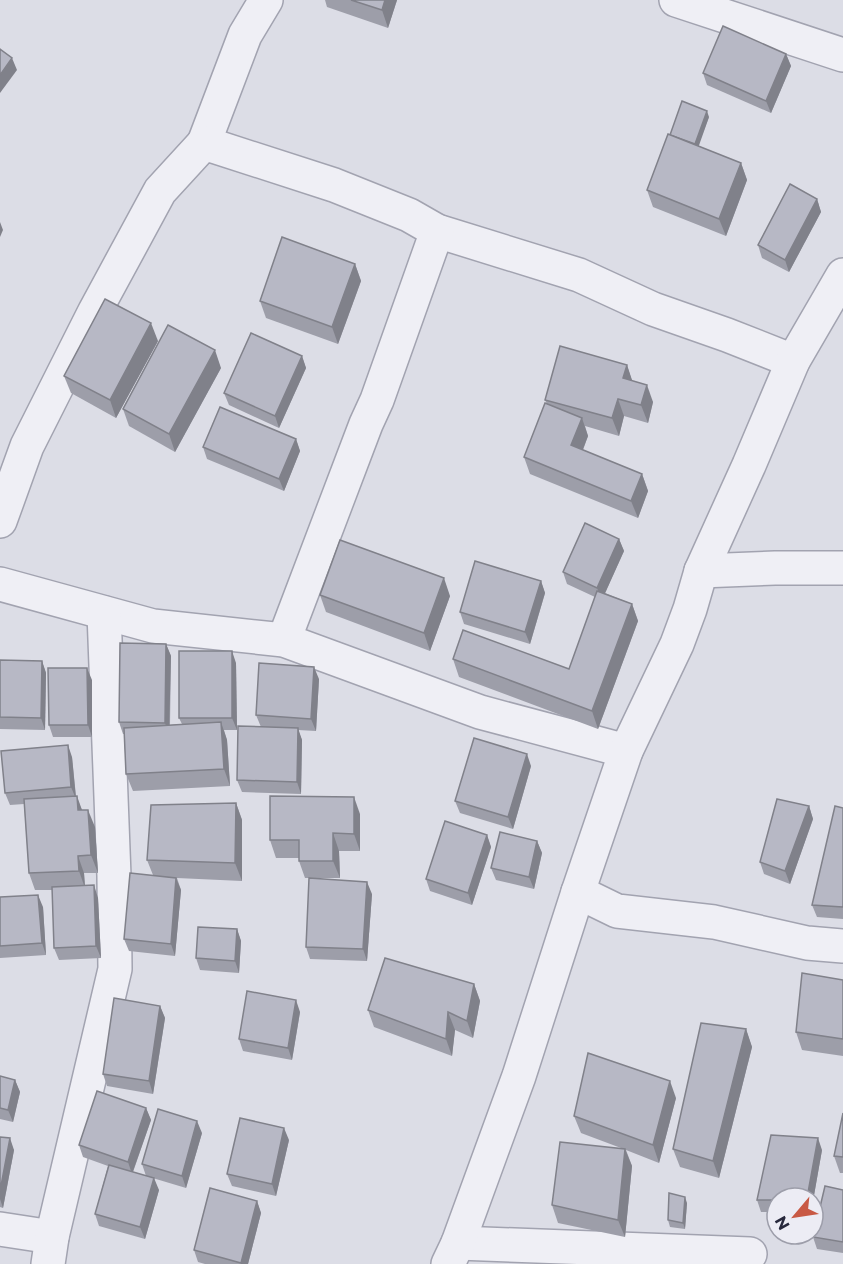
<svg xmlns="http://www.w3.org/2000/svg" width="843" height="1264" font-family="Montserrat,sans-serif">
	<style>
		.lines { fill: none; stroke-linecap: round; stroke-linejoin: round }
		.minor-casing { stroke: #a2a3b0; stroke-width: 36 }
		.minor { stroke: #efeff5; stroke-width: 33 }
		.wall { fill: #9d9ea9 }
		.shaded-wall { fill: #80818a }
		.building { fill: #b7b8c5; stroke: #80818a; stroke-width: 1.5 }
	</style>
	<rect width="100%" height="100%" fill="#dcdde6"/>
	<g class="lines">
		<g class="minor-casing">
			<g id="minor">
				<path d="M676,0L843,55"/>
				<path d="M204,143L245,35L266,0"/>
				<path d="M0,521L27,446L95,311L160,191L204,143L334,185L409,215L437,231L579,275L653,309L727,335L793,361"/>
				<path d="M701,571L775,568H843"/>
				<path d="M0,584L153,626L284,640L480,712L626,751"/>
				<path d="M284,640L366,424L377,400L437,231"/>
				<path d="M578,892L617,911L714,922L807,943L843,946"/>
				<path d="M0,1229L52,1237"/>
				<path d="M458,1243L750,1254"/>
				<path d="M48,1264L52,1237L115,969L114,876L104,613"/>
				<path d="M448,1264L458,1243L519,1076L578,892L626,751L677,644L690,609L701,571L749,465L793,361L843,275"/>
			</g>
		</g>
		<use href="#minor" class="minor"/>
	</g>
	<g class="wall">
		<path d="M325,0H397L388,28L327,7Z"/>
		<path d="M786,54L791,66L771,113L707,85L703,73Z"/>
		<path d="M709,117L698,146L741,163L747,180L726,236L653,207L647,190L670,135Z"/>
		<path d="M817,199L821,212L789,272L762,258L758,245Z"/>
		<path d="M355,264L361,281L338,344L266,318L260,301Z"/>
		<path d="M158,341L116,418L71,393L64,376Z"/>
		<path d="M302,356L306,368L279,428L229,405L224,393Z"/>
		<path d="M627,365L632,381L653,402L648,423L624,416L619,436L585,426L588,436L583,450L642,474L648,491L638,518L530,474L524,457L547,404L545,400Z"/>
		<path d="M221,368L175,452L129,426L123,409Z"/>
		<path d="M296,439L300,451L284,491L207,459L203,447Z"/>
		<path d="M619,539L624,551L605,593L632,604L638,621L598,729L459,677L453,659L569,669L595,597L567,584L563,572Z"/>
		<path d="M541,581L545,593L530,644L464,624L460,612Z"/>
		<path d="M320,595L450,596L430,651L326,612Z"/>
		<path d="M166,644L171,656L170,725L182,724L179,718L236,663L237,730H224L227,740L230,786L133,791L126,774L124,734H123L119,722Z"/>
		<path d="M0,660L42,661L46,673L45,730L0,729Z"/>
		<path d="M319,679L316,731L298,730L302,740L301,794L242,792L237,780L261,727L256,715Z"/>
		<path d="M92,680V737H53L49,725Z"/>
		<path d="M72,757L76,796L82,810L95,827L98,873H84L85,886L98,898L101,958L59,960L54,948L52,890H35L29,873L24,804L10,805L5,793Z"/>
		<path d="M531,766L513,829L460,813L455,801Z"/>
		<path d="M236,803L242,820V881L177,878L181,890L175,956L129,951L124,939L153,875L147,860Z"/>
		<path d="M809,806L813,819L790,884L764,874L760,862Z"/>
		<path d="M843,808V919L817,917L812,905Z"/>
		<path d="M360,814V851H339L340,878H305L299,861V858H276L270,840Z"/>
		<path d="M487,835L491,847L472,905L430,891L426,879Z"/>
		<path d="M537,841L542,853L534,889L496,880L491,868Z"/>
		<path d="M372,894L367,961L310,959L306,947Z"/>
		<path d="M0,897L43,907L46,955L0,958Z"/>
		<path d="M237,929L241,941L239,973L200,970L196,958Z"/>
		<path d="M843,980V1056L802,1050L796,1032Z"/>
		<path d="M474,984L480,1001L473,1038L455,1030L452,1056L374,1027L368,1010Z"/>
		<path d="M160,1006L165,1018L153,1094L107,1086L103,1074Z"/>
		<path d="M300,1012L292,1060L243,1051L239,1039Z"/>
		<path d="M746,1029L752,1047L719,1178L680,1167L673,1149Z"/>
		<path d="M0,1076L15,1080L20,1092L13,1122L0,1119Z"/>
		<path d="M676,1098L659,1163L626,1150L632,1166L625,1237L558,1223L552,1205L621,1148L581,1133L574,1116Z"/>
		<path d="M146,1108L151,1120L133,1172L159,1190L145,1239L99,1226L95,1214L108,1166L83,1157L79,1145Z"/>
		<path d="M843,1113V1173H840L834,1156Z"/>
		<path d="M202,1133L186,1188L146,1176L142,1164Z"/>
		<path d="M0,1137L14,1150L3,1208L0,1207Z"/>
		<path d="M289,1140L276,1196L232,1186L227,1174Z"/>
		<path d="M822,1150L813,1201V1198H777V1234H807V1236L774,1234L770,1222L772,1212H761L757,1200Z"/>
		<path d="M843,1190V1253L817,1249L813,1237Z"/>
		<path d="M257,1201L261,1213L248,1264H205L198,1262L194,1250Z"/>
		<path d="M687,1203L685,1229L670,1227L668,1220Z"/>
	</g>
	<g class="shaded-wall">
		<path d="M385,0H397L388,28L382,10Z"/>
		<path d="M786,54L791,66L771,113L766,101Z"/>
		<path d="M12,58L17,70L0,93V75Z"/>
		<path d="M707,111L709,117L697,151L694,145Z"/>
		<path d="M741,163L747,180L726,236L719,219Z"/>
		<path d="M817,199L821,212L789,272L785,260Z"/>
		<path d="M0,222L3,230L0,237Z"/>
		<path d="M355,264L361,281L338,344L332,327Z"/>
		<path d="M151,323L158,341L116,418L110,400Z"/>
		<path d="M215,350L221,368L175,452L169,434Z"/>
		<path d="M302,356L306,368L279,428L275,416Z"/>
		<path d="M627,365L633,383L623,378Z"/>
		<path d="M647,385L653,402L648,423L641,405Z"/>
		<path d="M618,399L624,416L619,436L612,418Z"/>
		<path d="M582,418L588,436L578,462L571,445Z"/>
		<path d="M296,439L300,451L284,491L279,479Z"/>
		<path d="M642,474L648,491L638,518L631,501Z"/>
		<path d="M619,539L624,551L602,600L597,588Z"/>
		<path d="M444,578L450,596L430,651L424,633Z"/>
		<path d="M541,581L545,593L530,644L525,632Z"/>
		<path d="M632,604L638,621L598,729L592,711Z"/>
		<path d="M166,644L171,656L169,735L165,723Z"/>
		<path d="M232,651L236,663L237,730L232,718Z"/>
		<path d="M42,661L46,673L45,730L41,718Z"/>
		<path d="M314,667L319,679L316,731L311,719Z"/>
		<path d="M87,668L92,680V737L88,725Z"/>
		<path d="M221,722L227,740L230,786L224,769Z"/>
		<path d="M298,728L302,740L301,794L297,782Z"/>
		<path d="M68,745L72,757L76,799L71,787Z"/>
		<path d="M527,754L531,766L513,829L508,817Z"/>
		<path d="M77,796L83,813L78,810Z"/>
		<path d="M354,797L360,814V851L354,834Z"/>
		<path d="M236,803L242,820V881L235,863Z"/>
		<path d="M809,806L813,819L790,884L785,871Z"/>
		<path d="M88,810L95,827L98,873L91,855Z"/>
		<path d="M333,833L339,851L340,878L333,861Z"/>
		<path d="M487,835L491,847L472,905L468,893Z"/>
		<path d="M537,841L542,853L534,889L529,877Z"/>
		<path d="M78,856L84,873L85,888L79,871Z"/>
		<path d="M176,878L181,890L175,956L171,944Z"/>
		<path d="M367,882L372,894L367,961L363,949Z"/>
		<path d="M94,885L98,898L101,958L96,946Z"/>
		<path d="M38,895L43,907L46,955L42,943Z"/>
		<path d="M237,929L241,941L239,973L235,961Z"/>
		<path d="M474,984L480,1001L473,1038L467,1021Z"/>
		<path d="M296,1000L300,1012L292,1060L288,1048Z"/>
		<path d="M160,1006L165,1018L153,1094L149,1081Z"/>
		<path d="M448,1012L455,1030L452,1056L446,1039Z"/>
		<path d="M746,1029L752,1047L719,1178L713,1161Z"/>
		<path d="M15,1080L20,1092L13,1122L8,1110Z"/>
		<path d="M670,1081L676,1098L659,1163L653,1145Z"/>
		<path d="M146,1108L151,1120L132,1174L128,1162Z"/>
		<path d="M197,1121L202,1133L186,1188L182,1176Z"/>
		<path d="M284,1128L289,1140L276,1196L272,1184Z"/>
		<path d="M10,1138L14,1150L3,1208L0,1199V1191Z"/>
		<path d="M818,1138L822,1150L813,1201V1198H807Z"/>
		<path d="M625,1149L632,1166L625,1237L618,1220Z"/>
		<path d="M154,1178L159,1190L145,1239L140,1227Z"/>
		<path d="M685,1197L687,1203L685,1229L683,1223Z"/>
		<path d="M257,1201L261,1213L248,1264H241V1263Z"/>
	</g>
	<g class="building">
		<path d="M351,0H385L382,10Z"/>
		<path d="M723,26L786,54L766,101L703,73Z"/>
		<path d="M0,49L12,58L0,75Z"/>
		<path d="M682,101L707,111L695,144L670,135Z"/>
		<path d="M668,134L741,163L719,219L647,190Z"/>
		<path d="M790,184L817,199L785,260L758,245Z"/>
		<path d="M282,237L355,264L332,327L260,301Z"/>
		<path d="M105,299L151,323L110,400L64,376Z"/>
		<path d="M168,325L215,350L169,434L123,409Z"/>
		<path d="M251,333L302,356L275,416L224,393Z"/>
		<path d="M560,346L627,365L623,378L647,385L641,405L618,399L612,418L545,400Z"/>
		<path d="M545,403L582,418L571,445L642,474L631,501L524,457Z"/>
		<path d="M220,407L296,439L279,479L203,447Z"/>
		<path d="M585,523L619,539L597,588L563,572Z"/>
		<path d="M340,540L444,578L424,633L320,595Z"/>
		<path d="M475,561L541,581L525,632L460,612Z"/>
		<path d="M597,591L632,604L592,711L453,659L463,630L569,669Z"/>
		<path d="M120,643L166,644L165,723L119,722Z"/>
		<rect x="179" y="651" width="53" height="67"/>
		<path d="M0,660L42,661L41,718L0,717Z"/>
		<path d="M259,663L314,667L311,719L256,715Z"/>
		<path d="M48,668H87L88,725H49Z"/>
		<path d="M221,722L224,769L126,774L124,728Z"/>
		<path d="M238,726L298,728L297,782L237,780Z"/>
		<path d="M474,738L527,754L508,817L455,801Z"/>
		<path d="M68,745L71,787L5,793L1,751Z"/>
		<path d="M77,796L78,810H88L91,855L78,856L79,871L29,873L24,799Z"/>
		<path d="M270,796L354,797V834L333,833V861H299V840H270Z"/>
		<path d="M777,799L809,806L785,871L760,862Z"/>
		<path d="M236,803L235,863L147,860L151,805Z"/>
		<path d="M835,806L843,808V907L812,905Z"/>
		<path d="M445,821L487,835L468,893L426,879Z"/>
		<path d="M500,832L537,841L529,877L491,868Z"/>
		<path d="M130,873L176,878L171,944L124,939Z"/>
		<path d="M309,878L367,882L363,949L306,947Z"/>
		<path d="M94,885L96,946L54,948L52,887Z"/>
		<path d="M38,895L42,943L0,946V897Z"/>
		<path d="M198,927L237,929L235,961L196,958Z"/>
		<path d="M385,958L474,984L467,1021L448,1012L446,1039L368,1010Z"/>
		<path d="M802,973L843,980V1039L796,1032Z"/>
		<path d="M247,991L296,1000L288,1048L239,1039Z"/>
		<path d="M114,998L160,1006L149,1081L103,1074Z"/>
		<path d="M701,1023L746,1029L713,1161L673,1149Z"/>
		<path d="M588,1053L670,1081L653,1145L574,1116Z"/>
		<path d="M0,1076L15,1080L8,1110L0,1108Z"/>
		<path d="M97,1091L146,1108L128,1162L79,1145Z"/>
		<path d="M158,1109L197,1121L182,1176L142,1164Z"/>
		<path d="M843,1113V1157L834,1156Z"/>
		<path d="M240,1118L284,1128L272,1184L227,1174Z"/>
		<path d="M771,1135L818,1138L807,1198H777V1223L770,1222L773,1200H757Z"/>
		<path d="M0,1137L10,1138L0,1191Z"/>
		<path d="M560,1142L625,1149L618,1220L552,1205Z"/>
		<path d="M109,1165L154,1178L140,1227L95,1214Z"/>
		<path d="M825,1186L843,1190V1242L813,1237Z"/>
		<path d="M210,1188L257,1201L241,1263L194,1250Z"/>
		<path d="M669,1193L685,1197L683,1223L668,1220Z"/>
	</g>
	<g transform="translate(795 1216) rotate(241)"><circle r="28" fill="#ececf4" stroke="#9d9eaa" stroke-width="1.5"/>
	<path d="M0-4.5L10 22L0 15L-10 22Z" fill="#c85944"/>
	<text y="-9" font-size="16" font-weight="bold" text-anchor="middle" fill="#27283c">N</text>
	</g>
</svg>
